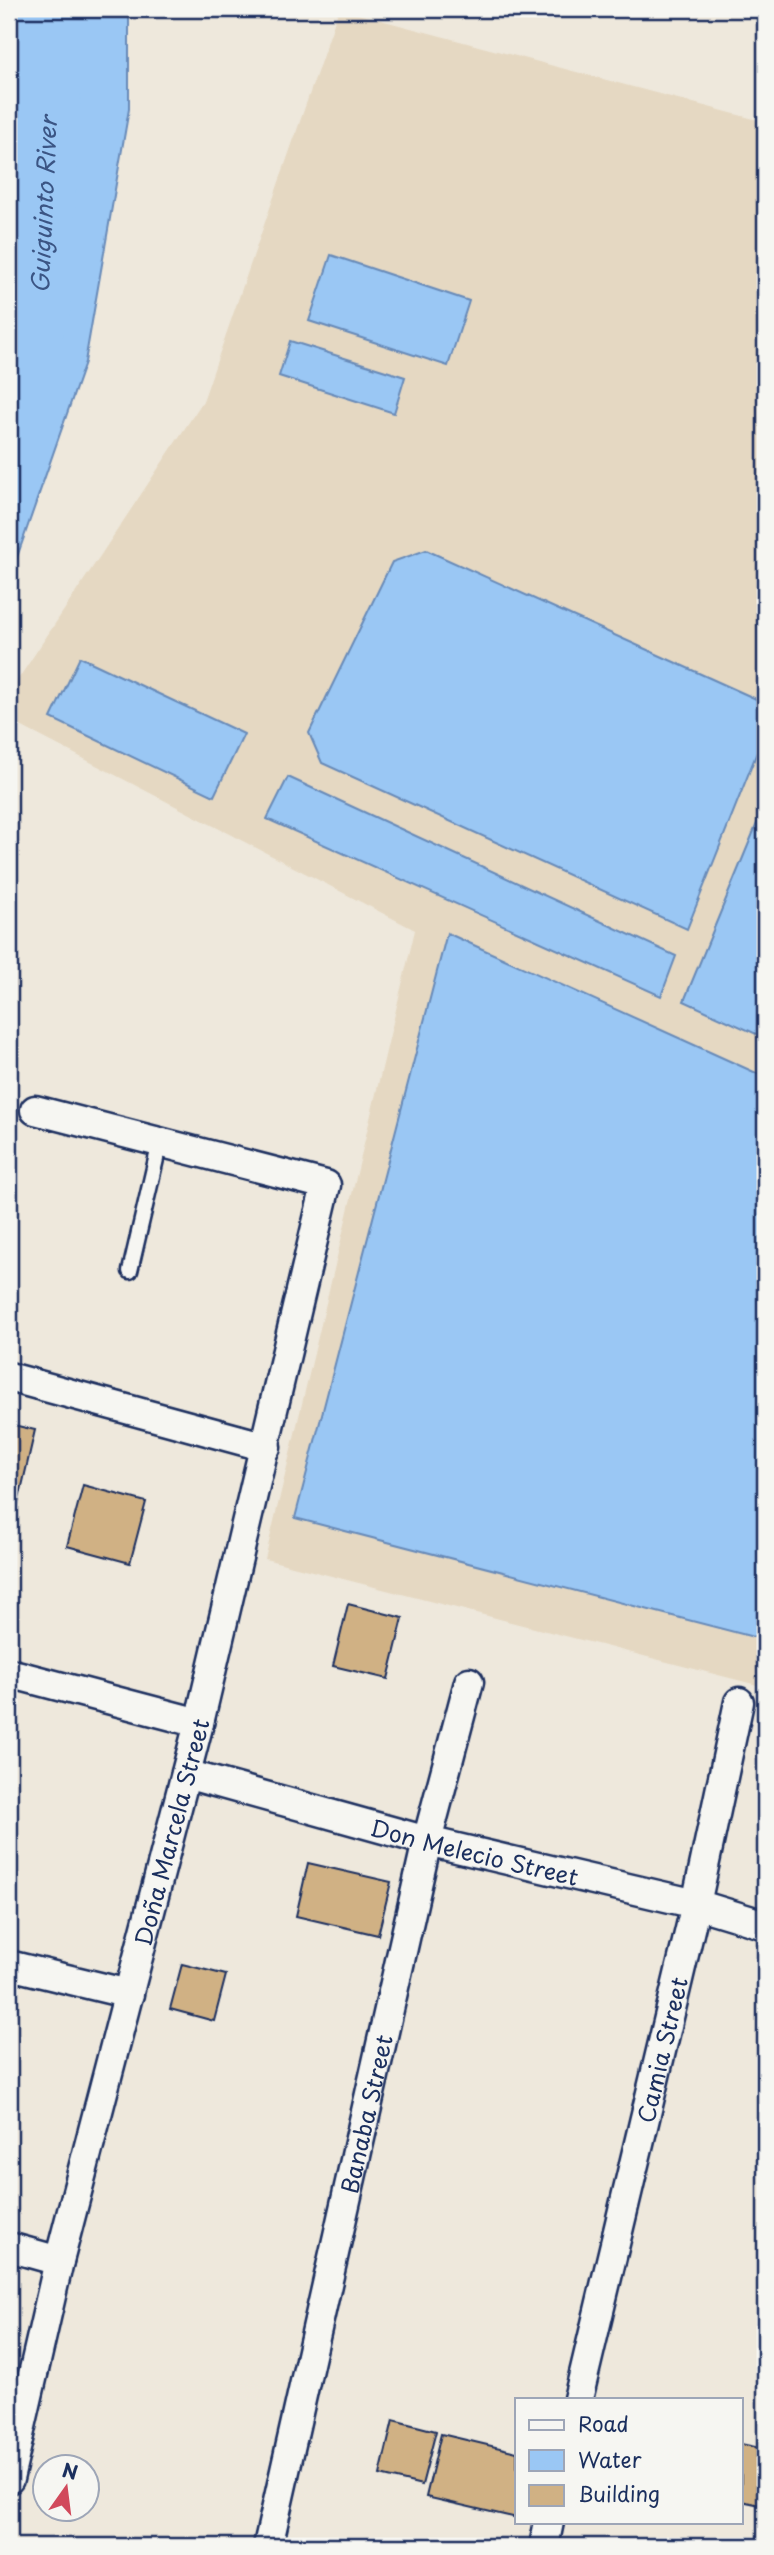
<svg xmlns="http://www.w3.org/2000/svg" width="774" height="2555" font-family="'Playpen Sans',sans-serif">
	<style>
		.built { fill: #e5d8c2 }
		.water { fill: #9ac7f4; stroke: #678ab8; stroke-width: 2 }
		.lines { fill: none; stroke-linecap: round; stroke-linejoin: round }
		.river { stroke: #9ac7f4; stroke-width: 65 }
		.building { fill: #d0b184; stroke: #1b2f5e; stroke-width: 2 }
		.lane-casing { stroke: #1b2f5e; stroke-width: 19 }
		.street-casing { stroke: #1b2f5e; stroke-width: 33 }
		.lane { stroke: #f6f6f2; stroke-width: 14 }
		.street { stroke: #f6f6f2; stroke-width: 28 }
		.labels { text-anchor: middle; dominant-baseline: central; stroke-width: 7; stroke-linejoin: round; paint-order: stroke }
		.street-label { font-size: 23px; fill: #1b2f5e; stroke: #f6f6f2 }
		.water-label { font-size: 24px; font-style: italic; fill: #3b5584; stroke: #f6f6f2 }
	</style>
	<rect width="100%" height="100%" fill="#eee8dc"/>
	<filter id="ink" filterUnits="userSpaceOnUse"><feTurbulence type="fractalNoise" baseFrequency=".0143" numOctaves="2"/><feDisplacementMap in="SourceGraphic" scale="14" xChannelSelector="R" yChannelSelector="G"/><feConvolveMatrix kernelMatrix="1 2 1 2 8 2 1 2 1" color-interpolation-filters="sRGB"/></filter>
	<g filter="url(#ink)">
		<path class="built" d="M339,9L765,122V1687L265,1559L415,930L9,720V693L203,401Z"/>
		<g class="water">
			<path d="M63,9H129V109L85,362L9,580V320L25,289Z"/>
			<path d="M331,255L469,301L448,366L309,321Z"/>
			<path d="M290,341L405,377L394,413L279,376Z"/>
			<path d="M426,550L765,703V732L687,929L322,763L309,733L392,562Z"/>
			<path d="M80,657L244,734L214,796L51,718Z"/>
			<path d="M288,777L676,956L661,996L267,819Z"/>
			<path d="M765,804V1038L684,1001Z"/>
			<path d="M447,933L765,1077V1640L295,1518Z"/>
		</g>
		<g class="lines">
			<path class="river" id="s1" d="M9,396L38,308L52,9"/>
		</g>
		<g class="building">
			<path d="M9,1424L35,1430L9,1543Z"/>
			<path d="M83,1485L146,1502L130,1563L67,1546Z"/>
			<path d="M348,1604L403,1618L388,1679L333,1666Z"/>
			<path d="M308,1863L391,1882L378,1935L296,1916Z"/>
			<path d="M182,1964L226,1975L214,2021L170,2009Z"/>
			<path d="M9,2008L16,2009L9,2043Z"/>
			<path d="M393,2420L436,2431L422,2485L380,2475Z"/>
			<path d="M441,2434L517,2452V2518L426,2497Z"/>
			<path d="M741,2444L765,2449V2506L741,2501Z"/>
		</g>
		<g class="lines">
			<g class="lane-casing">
				<path id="lane" d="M130,1271L160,1142"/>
			</g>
			<g class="street-casing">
				<g id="street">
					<path d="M9,1377L266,1447"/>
					<path d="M9,1673L199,1723"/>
					<path id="s2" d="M186,1774L427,1841L696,1904L765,1925"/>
					<path d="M9,1965L129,1994"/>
					<path d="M9,2247L59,2261"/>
					<path id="s3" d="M578,2399L696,1904L739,1702"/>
					<path id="s4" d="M9,2479L59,2261L199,1723L326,1185L35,1110"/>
					<path id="s5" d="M268,2546L427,1841L469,1682"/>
					<path d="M544,2546L549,2522"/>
				</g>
			</g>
			<use href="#lane" class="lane"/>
			<use href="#street" class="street"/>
		</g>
	</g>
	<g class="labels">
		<g class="street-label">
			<text stroke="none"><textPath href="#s4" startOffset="667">Doña Marcela Street</textPath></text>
			<text stroke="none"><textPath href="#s2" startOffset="299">Don Melecio Street</textPath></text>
			<text stroke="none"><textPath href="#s3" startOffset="359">Camia Street</textPath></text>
			<text stroke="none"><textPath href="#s5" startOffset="443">Banaba Street</textPath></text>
		</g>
		<g class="water-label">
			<text stroke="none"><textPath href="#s1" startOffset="196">Guiguinto River</textPath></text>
		</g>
	</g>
	<rect width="774" height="2555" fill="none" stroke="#f6f6f2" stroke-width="35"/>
	<rect x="18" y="18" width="739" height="2520" fill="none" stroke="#1b2f5e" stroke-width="2.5" filter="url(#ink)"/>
	<rect x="515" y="2398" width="228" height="126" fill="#f6f6f2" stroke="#9ea6b7" stroke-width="2"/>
	<rect x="529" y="2420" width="35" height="10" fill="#f6f6f2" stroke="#9ea6b7" stroke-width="2"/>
	<text x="578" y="2432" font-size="21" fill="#1b2f5e">Road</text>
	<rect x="529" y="2450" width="35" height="21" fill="#9ac7f4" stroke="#9ea6b7" stroke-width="2"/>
	<text x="578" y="2468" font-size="21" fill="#1b2f5e">Water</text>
	<rect x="529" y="2485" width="35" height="21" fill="#d0b184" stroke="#9ea6b7" stroke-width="2"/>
	<text x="578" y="2502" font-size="21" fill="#1b2f5e">Building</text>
	<g transform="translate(66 2488) rotate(14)"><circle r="33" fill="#f6f6f2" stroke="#9ea6b7" stroke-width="2"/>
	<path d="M0-5L12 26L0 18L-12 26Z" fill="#d1495b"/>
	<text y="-10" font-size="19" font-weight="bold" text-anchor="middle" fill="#1b2f5e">N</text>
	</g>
</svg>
